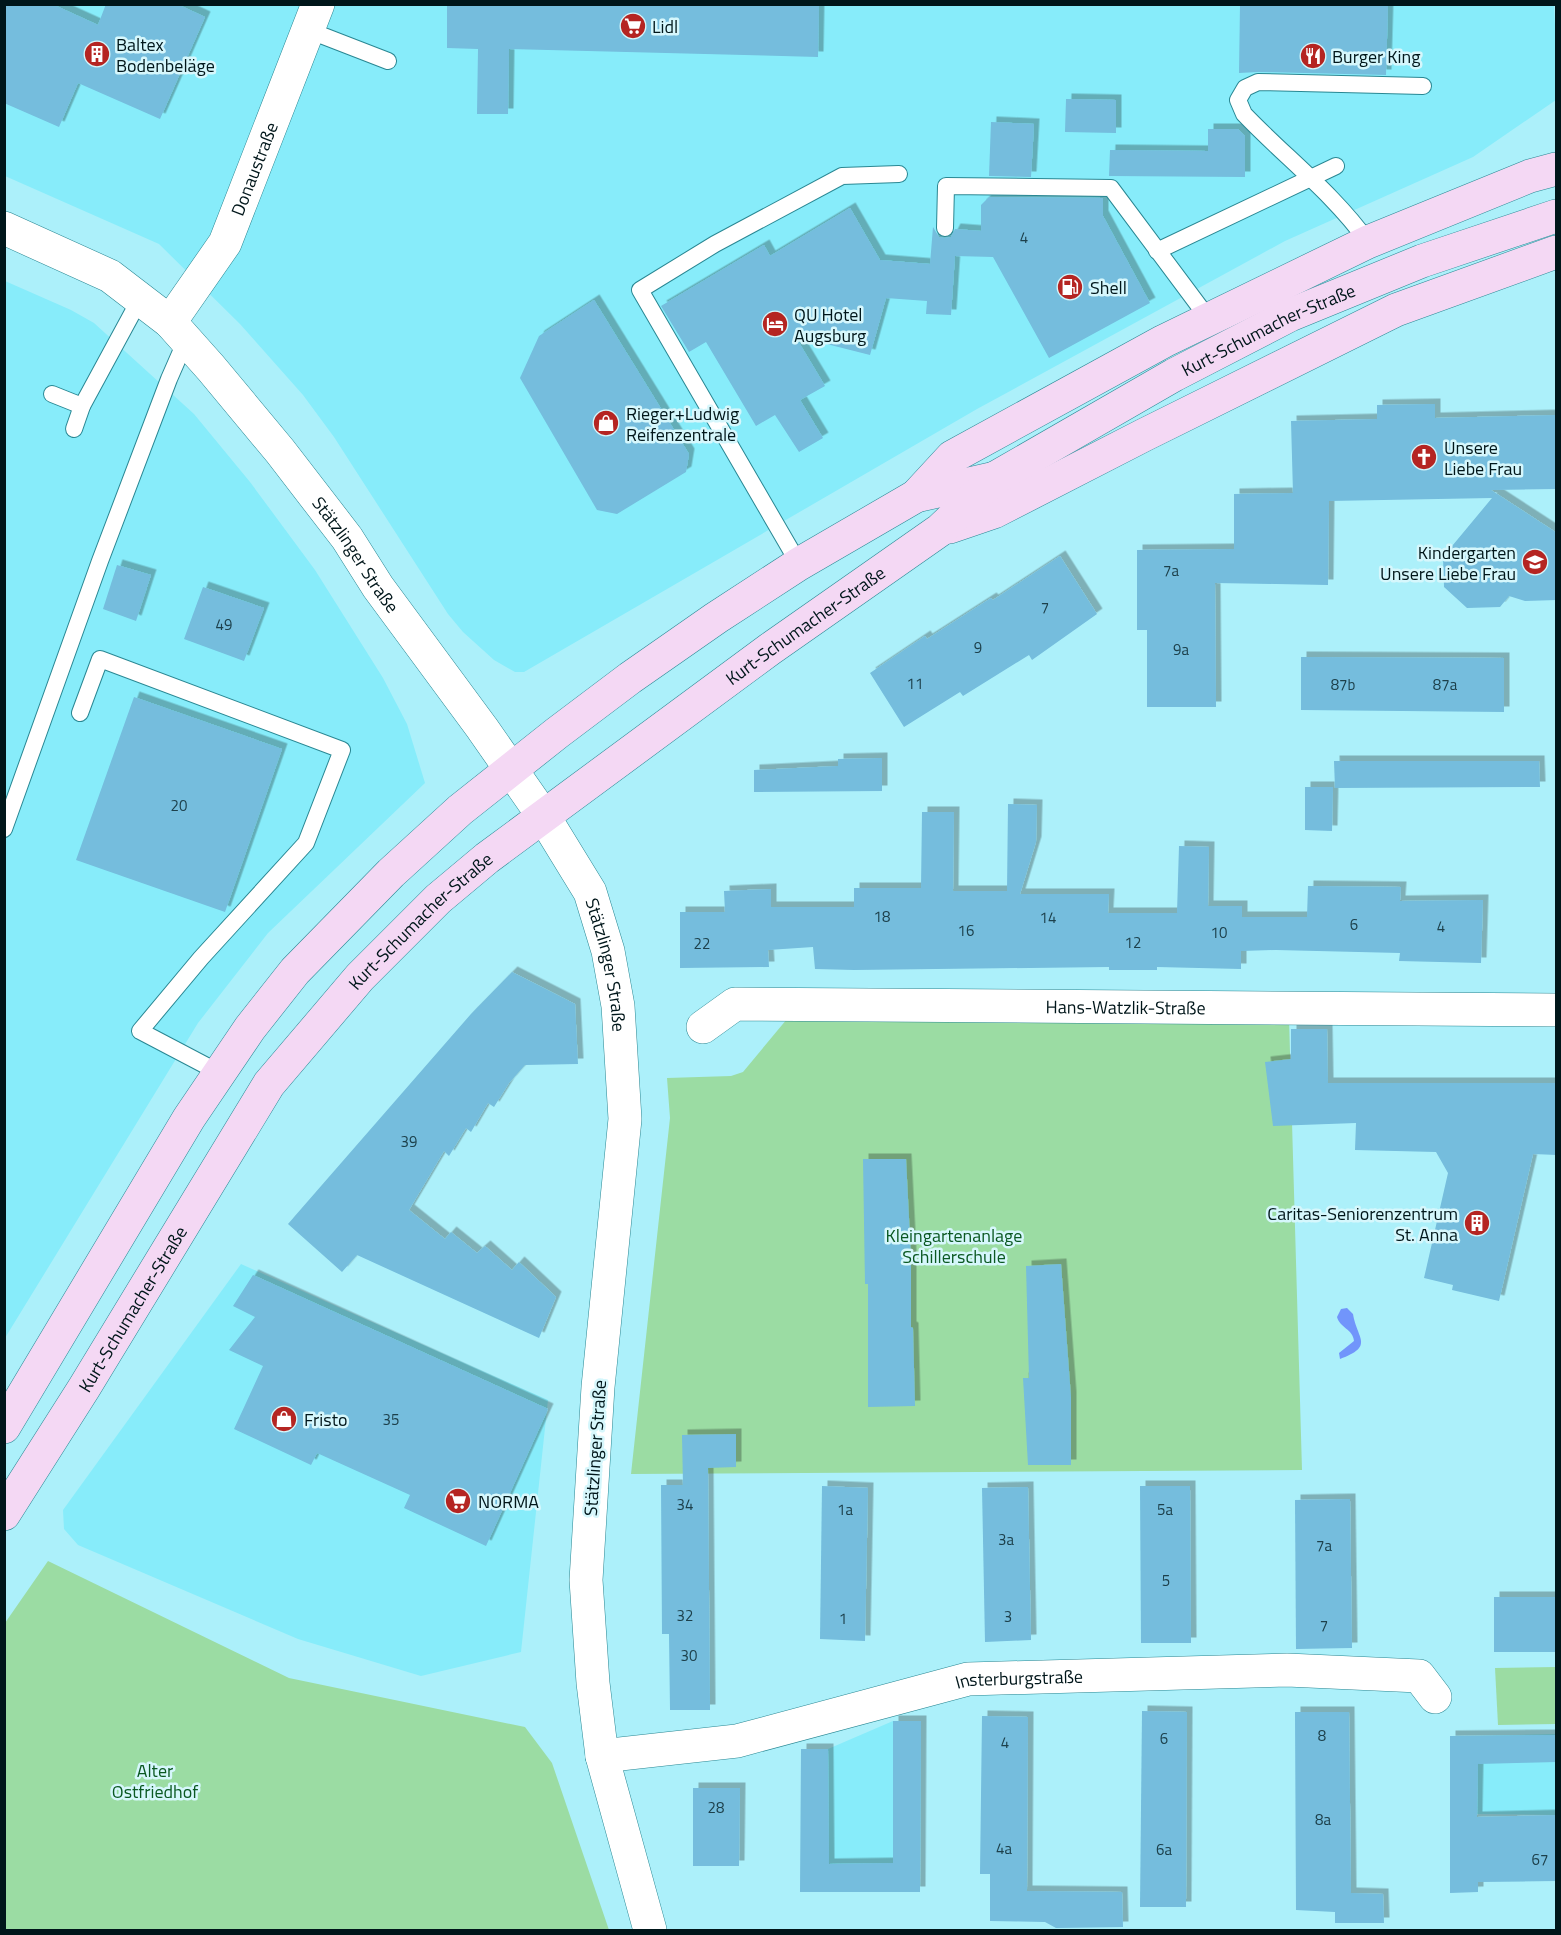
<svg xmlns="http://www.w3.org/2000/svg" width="1561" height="1935" font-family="'Titillium Web',sans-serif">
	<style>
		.built { fill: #87ecfa }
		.green { fill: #9bdca3 }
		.water { fill: #7195fb }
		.building { fill: #74bddd; filter: url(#shadow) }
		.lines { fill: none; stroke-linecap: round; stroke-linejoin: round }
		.service-casing { stroke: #298793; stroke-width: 18 }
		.minor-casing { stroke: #298793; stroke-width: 34 }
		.tertiary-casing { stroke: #298793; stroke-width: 34 }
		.secondary-casing { stroke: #298793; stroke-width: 34 }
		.service { stroke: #fff; stroke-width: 16 }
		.minor { stroke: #fff; stroke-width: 33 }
		.tertiary { stroke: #fff; stroke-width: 33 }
		.secondary { stroke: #f4d8f4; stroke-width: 33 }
		.labels { text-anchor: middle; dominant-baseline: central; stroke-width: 5; stroke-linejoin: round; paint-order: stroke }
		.number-label { font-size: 15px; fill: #1d404b }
		.poi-label { font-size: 18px; fill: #00161a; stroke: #d6f7fc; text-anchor: start }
		.street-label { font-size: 18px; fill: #00161a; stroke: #d6f7fc }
		.park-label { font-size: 18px; fill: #0a5821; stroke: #d6f7fc }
	</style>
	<defs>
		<filter id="shadow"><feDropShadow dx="5.5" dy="-5.5" stdDeviation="0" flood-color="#0004"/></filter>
	</defs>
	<rect width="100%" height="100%" fill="#acf0fa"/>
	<g class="built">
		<path d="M4,5H1554L1556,45V100L1473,157L1285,241L977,409L524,672H515L494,660L463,632L448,614L334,437L303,395L240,324L159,244L5,176Z"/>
		<path d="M5,281L71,310L94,323L194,414L250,482L315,570L383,678L407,724L425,783L268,933L198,1023L5,1338Z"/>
		<path d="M241,1264L548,1400L521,1652L421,1676L298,1639L78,1545L64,1529L63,1510Z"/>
		<path d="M893,1721H921L920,1892H801V1749H828Z"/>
		<path d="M1556,1734V1815L1477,1814V1736Z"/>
	</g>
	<g class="green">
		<path d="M1289,1018L1302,1470L631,1474L670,1118L667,1078L731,1076L743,1072L787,1019Z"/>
		<path d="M48,1561L289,1678L525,1727L552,1763L609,1930H5V1623Z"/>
		<path d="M1556,1667V1724L1498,1725L1495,1668Z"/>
	</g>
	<path class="water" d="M1347,1308L1353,1314C1357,1339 1375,1346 1340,1359L1339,1353L1354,1341C1353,1329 1340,1328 1337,1317L1341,1309Z"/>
	<g class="building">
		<path d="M4,4H52L98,25L106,4H177L205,17L160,119L78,83L59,127L4,103Z"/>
		<path d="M447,4H819L818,57L509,49L508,114H477L478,49L447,48Z"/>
		<path d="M1240,4H1388L1386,75L1258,72L1239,73Z"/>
		<path d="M1066,99L1116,100V133L1065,132Z"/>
		<path d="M991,122L1034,124L1031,177L989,176Z"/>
		<path d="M1208,129H1238L1245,136V177L1109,176L1110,150L1208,151Z"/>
		<path d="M989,197L1103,198V216L1150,303L1049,358L993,257L955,256L951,315L926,314L927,301L886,298L870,355L795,336L825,386L800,400L823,438L799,452L775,415L756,426L706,342L689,352L661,306L764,245L770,256L850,208L880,260L930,264L933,227L939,237L944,238L951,237L955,229L981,231V205Z"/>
		<path d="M594,300L689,454L686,472L617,514L597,510L520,378L539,336Z"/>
		<path d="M1435,404V418L1557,415V489L1491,490L1557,533V600L1525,601L1509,596L1500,607L1467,608L1444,587L1443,557L1492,498L1329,501L1328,585L1215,583L1216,707H1147V630H1137V550L1234,549V494L1293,493L1291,421L1377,419V405Z"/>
		<path d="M1060,556L1097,614L1032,660L1029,655L963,696L960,692L904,727L870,673L925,636L927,639L991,598L993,600Z"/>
		<path d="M117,565L151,575L136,621L103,609Z"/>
		<path d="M203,587L264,608L244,661L184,639Z"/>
		<path d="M1301,657L1504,658V712L1301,710Z"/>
		<path d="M134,697L282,749L225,912L76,860Z"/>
		<path d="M882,758V791L754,792V770L838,766V759Z"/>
		<path d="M1334,761H1539L1540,787L1335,788Z"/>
		<path d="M1305,787H1333L1332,831L1305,830Z"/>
		<path d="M1008,804L1037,805L1036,842L1020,894H1109L1108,913H1177L1179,846L1209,847L1208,906H1242V917H1307L1308,886L1401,887L1400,901L1483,900L1481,963L1399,961L1400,953L1276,950L1241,951V969L1157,967V970H1109V967L854,970L815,969L813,947L768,950L769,967L680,968V912H725L724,891L771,889V907H854V888H921L922,812H954L953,891H1007Z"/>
		<path d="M512,972L575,1004L578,1064L525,1065L509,1083L494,1107L488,1103L471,1132L466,1128L449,1156L444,1151L409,1210L445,1239L451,1232L477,1253L485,1246L512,1270L519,1262L556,1297L539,1338L357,1255L342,1272L288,1224L471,1014Z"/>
		<path d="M1291,1029H1327L1328,1083H1557V1155L1533,1154L1499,1301L1452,1290L1453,1285L1424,1278L1448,1173L1436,1152L1355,1150L1356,1123L1273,1126L1265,1062L1291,1059Z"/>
		<path d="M863,1159H906L911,1257V1327L913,1328L915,1406L868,1407V1284H865Z"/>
		<path d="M1061,1264L1071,1397V1465H1028L1023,1378H1029L1026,1266Z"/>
		<path d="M253,1275L548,1409L486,1546L404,1508L410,1495L317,1453L311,1465L234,1429L263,1366L229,1350L255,1317L233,1306Z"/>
		<path d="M736,1434V1467L708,1468L710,1710H670L669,1634H662L661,1485H683L682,1435Z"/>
		<path d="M822,1486L868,1488L865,1641L820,1639Z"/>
		<path d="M1140,1486H1190L1191,1643H1141Z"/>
		<path d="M1028,1487L1031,1640L985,1642L982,1488Z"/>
		<path d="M1350,1499L1352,1648L1296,1649L1295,1500Z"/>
		<rect x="1494" y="1597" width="63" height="55"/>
		<path d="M1142,1711L1187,1712L1186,1907H1140Z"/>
		<path d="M1295,1712H1349L1351,1893L1383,1894L1384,1923H1335V1912L1296,1910Z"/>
		<path d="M982,1716L1028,1717L1027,1891L1122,1892L1123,1927L1056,1928L1045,1922L990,1921V1874H980Z"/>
		<path d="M893,1721H921L920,1892H800L801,1749H828L829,1864L893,1863Z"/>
		<path d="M1557,1735V1762L1478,1764L1477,1817L1557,1815V1881L1478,1882V1892L1450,1893V1736Z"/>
		<path d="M693,1788H740L739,1866H693Z"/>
	</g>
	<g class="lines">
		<g class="service-casing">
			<g id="service">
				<path d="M308,30L388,61"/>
				<path d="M945,228L946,186L1111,188L1208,318"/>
				<path d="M1368,242C1333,193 1285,157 1244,114L1238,100L1245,88L1258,82L1423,86"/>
				<path d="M1157,251L1336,166"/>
				<path d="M52,394L82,406"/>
				<path d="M74,429L82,406L140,299"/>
				<path d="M799,564L640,290L715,244L842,176L899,174"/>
				<path d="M80,713L100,659L342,750L306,843L201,958L140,1031L220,1073"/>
				<path d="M4,829L100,561L169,379L186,340"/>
			</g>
		</g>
		<g class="minor-casing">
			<g id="minor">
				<path id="s1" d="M170,322L225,243L318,4"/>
				<path id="s2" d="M703,1027L735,1004L1556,1010"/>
				<path id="s3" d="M602,1756L737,1741L968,1679L1287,1670L1419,1676L1435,1697"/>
			</g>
		</g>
		<g class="tertiary-casing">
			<g id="tertiary">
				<path id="s4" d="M4,228L110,276L170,322L211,368L280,451L347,538L378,587L482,728L544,817L590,892L608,951L618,1006L625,1119L598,1387L586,1580L593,1683L602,1756L650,1930"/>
			</g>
		</g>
		<g class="secondary-casing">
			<g id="secondary">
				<path d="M916,496L952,457L1164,341L1368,242L1530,176L1556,169"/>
				<path d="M950,527L994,512L1144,435L1396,310L1556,252"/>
				<path d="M4,1427L189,1118L250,1028L295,971L391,873L460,810L557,733L630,678L716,618L799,564L916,496L995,478"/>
				<path id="s5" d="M4,1514L84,1388L269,1084L360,977L438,899L487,858L770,649L940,530L995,478L1174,375L1290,315L1422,261L1556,216"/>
			</g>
		</g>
		<use href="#service" class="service"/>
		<use href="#minor" class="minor"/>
		<use href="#tertiary" class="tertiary"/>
		<use href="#secondary" class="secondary"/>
	</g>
	<defs>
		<g id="supermarket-disc" transform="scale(1.35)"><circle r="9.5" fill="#b52522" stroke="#d6f7fc"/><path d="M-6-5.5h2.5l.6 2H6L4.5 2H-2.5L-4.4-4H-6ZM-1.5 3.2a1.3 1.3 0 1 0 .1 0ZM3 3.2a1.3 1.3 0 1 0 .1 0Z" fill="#fff"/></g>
		<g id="building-disc" transform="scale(1.35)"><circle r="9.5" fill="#b52522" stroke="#d6f7fc"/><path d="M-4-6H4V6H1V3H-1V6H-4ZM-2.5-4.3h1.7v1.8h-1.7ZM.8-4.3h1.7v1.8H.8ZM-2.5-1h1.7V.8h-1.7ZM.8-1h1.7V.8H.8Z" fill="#fff"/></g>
		<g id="restaurant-disc" transform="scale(1.35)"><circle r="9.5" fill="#b52522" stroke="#d6f7fc"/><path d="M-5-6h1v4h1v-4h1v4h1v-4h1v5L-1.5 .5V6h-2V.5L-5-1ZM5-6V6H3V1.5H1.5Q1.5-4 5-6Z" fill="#fff"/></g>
		<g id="fuel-disc" transform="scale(1.35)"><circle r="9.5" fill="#b52522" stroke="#d6f7fc"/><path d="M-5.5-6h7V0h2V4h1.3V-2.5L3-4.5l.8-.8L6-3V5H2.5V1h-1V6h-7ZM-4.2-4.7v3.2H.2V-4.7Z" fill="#fff"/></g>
		<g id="hotel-disc" transform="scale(1.35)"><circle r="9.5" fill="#b52522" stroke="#d6f7fc"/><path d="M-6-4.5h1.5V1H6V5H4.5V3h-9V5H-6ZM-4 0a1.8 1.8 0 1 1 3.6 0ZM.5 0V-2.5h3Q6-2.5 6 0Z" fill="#fff"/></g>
		<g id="shop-disc" transform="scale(1.35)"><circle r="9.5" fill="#b52522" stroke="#d6f7fc"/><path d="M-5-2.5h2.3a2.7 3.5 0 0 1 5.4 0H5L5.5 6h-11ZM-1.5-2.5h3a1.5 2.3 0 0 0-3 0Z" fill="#fff"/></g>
		<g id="church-disc" transform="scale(1.35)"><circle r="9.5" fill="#b52522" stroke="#d6f7fc"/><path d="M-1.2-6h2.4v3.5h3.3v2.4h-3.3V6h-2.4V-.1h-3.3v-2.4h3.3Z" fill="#fff"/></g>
		<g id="school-disc" transform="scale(1.35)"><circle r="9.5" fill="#b52522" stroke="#d6f7fc"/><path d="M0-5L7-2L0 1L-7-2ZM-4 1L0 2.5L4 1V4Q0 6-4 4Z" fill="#fff"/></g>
	</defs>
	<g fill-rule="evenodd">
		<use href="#supermarket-disc" x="633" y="26"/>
		<use href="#building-disc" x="97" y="54"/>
		<use href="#restaurant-disc" x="1313" y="56"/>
		<use href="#fuel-disc" x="1070" y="287"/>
		<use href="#hotel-disc" x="775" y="324"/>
		<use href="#shop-disc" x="606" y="423"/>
		<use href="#church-disc" x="1424" y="457"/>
		<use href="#school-disc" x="1535" y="562"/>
		<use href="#building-disc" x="1477" y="1223"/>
		<use href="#shop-disc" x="284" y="1419"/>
		<use href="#supermarket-disc" x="458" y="1501"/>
	</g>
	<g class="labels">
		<g class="number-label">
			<text x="1024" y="237">4</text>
			<text x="1171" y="570">7a</text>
			<text x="1045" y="607">7</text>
			<text x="224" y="624">49</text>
			<text x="978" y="647">9</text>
			<text x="1181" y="649">9a</text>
			<text x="915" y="683">11</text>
			<text x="1343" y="684">87b</text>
			<text x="1445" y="684">87a</text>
			<text x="179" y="805">20</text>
			<text x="882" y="916">18</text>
			<text x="1048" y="917">14</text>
			<text x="1354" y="924">6</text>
			<text x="1441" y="926">4</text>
			<text x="966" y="930">16</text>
			<text x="1219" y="932">10</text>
			<text x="1133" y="942">12</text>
			<text x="702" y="943">22</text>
			<text x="409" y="1141">39</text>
			<text x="391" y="1419">35</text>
			<text x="685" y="1504">34</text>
			<text x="845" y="1509">1a</text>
			<text x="1165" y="1509">5a</text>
			<text x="1006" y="1539">3a</text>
			<text x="1324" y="1545">7a</text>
			<text x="1166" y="1580">5</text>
			<text x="685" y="1615">32</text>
			<text x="1008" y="1616">3</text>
			<text x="843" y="1618">1</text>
			<text x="1324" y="1625">7</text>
			<text x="689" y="1655">30</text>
			<text x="1322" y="1735">8</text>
			<text x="1164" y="1738">6</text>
			<text x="1005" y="1742">4</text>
			<text x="716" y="1807">28</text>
			<text x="1323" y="1819">8a</text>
			<text x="1004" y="1848">4a</text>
			<text x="1164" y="1849">6a</text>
			<text x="1540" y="1859">67</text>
		</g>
		<g class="poi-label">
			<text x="652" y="26">Lidl</text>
			<text x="116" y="44">Baltex<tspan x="116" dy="21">Bodenbeläge</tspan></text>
			<text x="1332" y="56">Burger King</text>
			<text x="1090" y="287">Shell</text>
			<text x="794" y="314">QU Hotel<tspan x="794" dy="21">Augsburg</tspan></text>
			<text x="626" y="413">Rieger+Ludwig<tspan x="626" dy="21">Reifenzentrale</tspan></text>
			<text x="1444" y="447">Unsere<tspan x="1444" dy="21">Liebe Frau</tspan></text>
			<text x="1516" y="552" text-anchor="end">Kindergarten<tspan x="1516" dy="21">Unsere Liebe Frau</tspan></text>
			<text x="1458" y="1213" text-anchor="end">Caritas-Seniorenzentrum<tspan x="1458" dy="21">St. Anna</tspan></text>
			<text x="304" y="1419">Fristo</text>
			<text x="478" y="1501">NORMA</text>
		</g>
		<g class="street-label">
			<text stroke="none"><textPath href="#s1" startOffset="176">Donaustraße</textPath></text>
			<text stroke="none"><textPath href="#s5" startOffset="1766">Kurt-Schumacher-Straße</textPath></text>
			<text stroke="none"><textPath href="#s4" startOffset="490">Stätzlinger Straße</textPath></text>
			<text stroke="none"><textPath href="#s5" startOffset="1214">Kurt-Schumacher-Straße</textPath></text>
			<text stroke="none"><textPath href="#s5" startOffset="728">Kurt-Schumacher-Straße</textPath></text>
			<text stroke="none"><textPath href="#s4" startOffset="976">Stätzlinger Straße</textPath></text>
			<text stroke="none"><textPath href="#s2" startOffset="430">Hans-Watzlik-Straße</textPath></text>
			<text stroke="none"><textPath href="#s5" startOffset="242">Kurt-Schumacher-Straße</textPath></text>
			<text transform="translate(595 1448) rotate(-86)">Stätzlinger Straße</text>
			<text stroke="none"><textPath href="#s3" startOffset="426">Insterburgstraße</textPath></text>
		</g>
		<g class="park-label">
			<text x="954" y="1235">Kleingartenanlage<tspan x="954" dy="21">Schillerschule</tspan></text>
			<text x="155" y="1770">Alter<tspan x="155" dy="21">Ostfriedhof</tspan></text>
		</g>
	</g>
	<rect width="1561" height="1935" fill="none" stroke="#00161a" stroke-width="12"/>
</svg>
